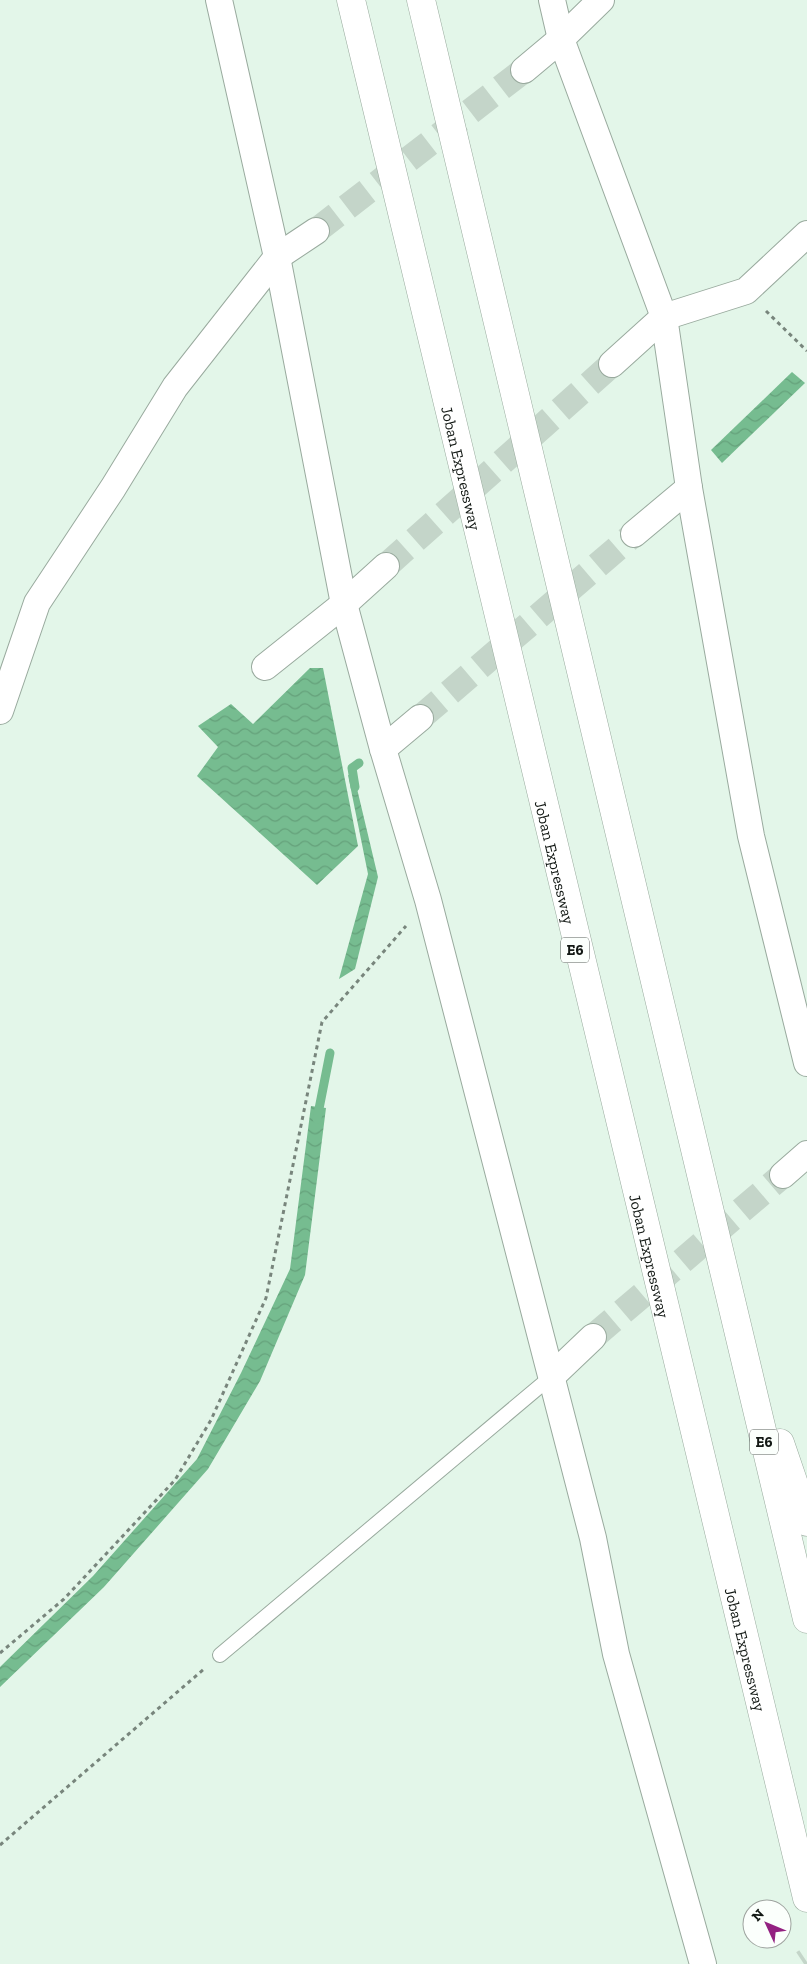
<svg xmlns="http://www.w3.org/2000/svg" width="807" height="1964" font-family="'Zilla Slab',serif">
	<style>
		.water { fill: url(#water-waves) }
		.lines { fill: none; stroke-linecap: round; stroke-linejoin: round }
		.stream { stroke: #76bc90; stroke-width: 9 }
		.street-tunnel { stroke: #c4d5c9; stroke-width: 26; stroke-dasharray: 26 13; stroke-linecap: butt }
		.secondary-tunnel { stroke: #c4d5c9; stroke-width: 28; stroke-dasharray: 28 14; stroke-linecap: butt }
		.lane-casing { stroke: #99aa9e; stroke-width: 16 }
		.street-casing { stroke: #99aa9e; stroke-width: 28 }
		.highway-casing { stroke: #99aa9e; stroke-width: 29 }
		.path { stroke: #78857c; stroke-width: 3; stroke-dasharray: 4 4; stroke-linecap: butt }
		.lane { stroke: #fff; stroke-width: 14 }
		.street { stroke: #fff; stroke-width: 26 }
		.highway { stroke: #fff; stroke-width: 28 }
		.labels { text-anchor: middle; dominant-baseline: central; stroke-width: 4; stroke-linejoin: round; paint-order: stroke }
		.shield { fill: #fbfffc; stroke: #585d5a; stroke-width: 1 }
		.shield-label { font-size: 15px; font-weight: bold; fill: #121814 }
		.street-label { font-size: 16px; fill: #121814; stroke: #fbfffc }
	</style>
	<defs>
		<pattern id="water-waves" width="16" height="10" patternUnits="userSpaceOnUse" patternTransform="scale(1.25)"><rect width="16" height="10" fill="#76bc90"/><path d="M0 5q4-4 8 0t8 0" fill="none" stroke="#65a17b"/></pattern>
	</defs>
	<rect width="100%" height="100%" fill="#e3f6e9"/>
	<g class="water">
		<path d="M792,372L805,383L722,463L711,450Z"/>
		<path d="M310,668H323L358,846L317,885L197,776L218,747L198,726L231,704L253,724Z"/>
		<path d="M348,775L354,776L378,877L355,969L339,979L368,874Z"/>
		<path d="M311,1106L326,1108L305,1275L260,1381L208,1469L104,1587L0,1687V1667L93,1576L197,1459L241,1373L290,1269Z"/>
	</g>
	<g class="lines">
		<g class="stream">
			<path d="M355,787L352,768L359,763"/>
			<path d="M317,1119L330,1053"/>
		</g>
		<g class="street-tunnel">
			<path d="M316,231L524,70"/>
			<path d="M386,566L612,364"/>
			<path d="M420,718L634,534"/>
			<path d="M593,1337L783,1175"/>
		</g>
		<path class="secondary-tunnel" d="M804,1964L807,1962"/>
		<g class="lane-casing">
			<path id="lane" d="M220,1655L552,1376"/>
		</g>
		<g class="street-casing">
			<g id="street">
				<path d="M219,0L277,257L344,604L383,749L428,900L593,1538L616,1654L703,1964"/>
				<path d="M552,0L561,39L664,317L689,488L751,836L807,1063"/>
				<path d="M524,70L561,39L601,0"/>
				<path d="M612,364L664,317L746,291L807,234"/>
				<path d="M634,534L689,488"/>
				<path d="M265,667L344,604L386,566"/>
				<path d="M0,711L37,603L113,488L175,387L277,257L316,231"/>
				<path d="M383,749L420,718"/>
				<path d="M783,1175L807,1154"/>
				<path d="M552,1376L593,1337"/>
			</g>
		</g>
		<g class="highway-casing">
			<g id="highway">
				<path id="s1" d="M351,0C500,634 650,1267 807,1898"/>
				<path d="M421,0C547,540 674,1080 807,1619"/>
				<path d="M780,1443L807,1522"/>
			</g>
		</g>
		<g class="path">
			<path d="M766,311L807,351"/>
			<path d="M0,1653L64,1599L175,1480L211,1420L266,1298L322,1022L406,926"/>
			<path d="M0,1845L204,1669"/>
		</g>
		<use href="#lane" class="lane"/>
		<use href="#street" class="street"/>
		<use href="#highway" class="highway"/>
	</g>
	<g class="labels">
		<g class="shield">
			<rect x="561" y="937.5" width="28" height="25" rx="4"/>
			<rect x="750" y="1429.5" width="28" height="25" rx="4"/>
		</g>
		<g class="shield-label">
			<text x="575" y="950">E6</text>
			<text x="764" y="1442">E6</text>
		</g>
		<g class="street-label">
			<text stroke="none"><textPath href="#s1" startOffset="481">Joban Expressway</textPath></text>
			<text stroke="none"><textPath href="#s1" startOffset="886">Joban Expressway</textPath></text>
			<text stroke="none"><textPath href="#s1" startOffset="1291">Joban Expressway</textPath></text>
			<text stroke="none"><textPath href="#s1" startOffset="1696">Joban Expressway</textPath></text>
		</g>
	</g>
	<g transform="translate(767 1924) rotate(314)"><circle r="24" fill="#fbfffc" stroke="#9ea39f"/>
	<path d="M0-4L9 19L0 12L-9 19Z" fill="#932181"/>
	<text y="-8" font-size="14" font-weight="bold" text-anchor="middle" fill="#121814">N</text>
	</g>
</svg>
